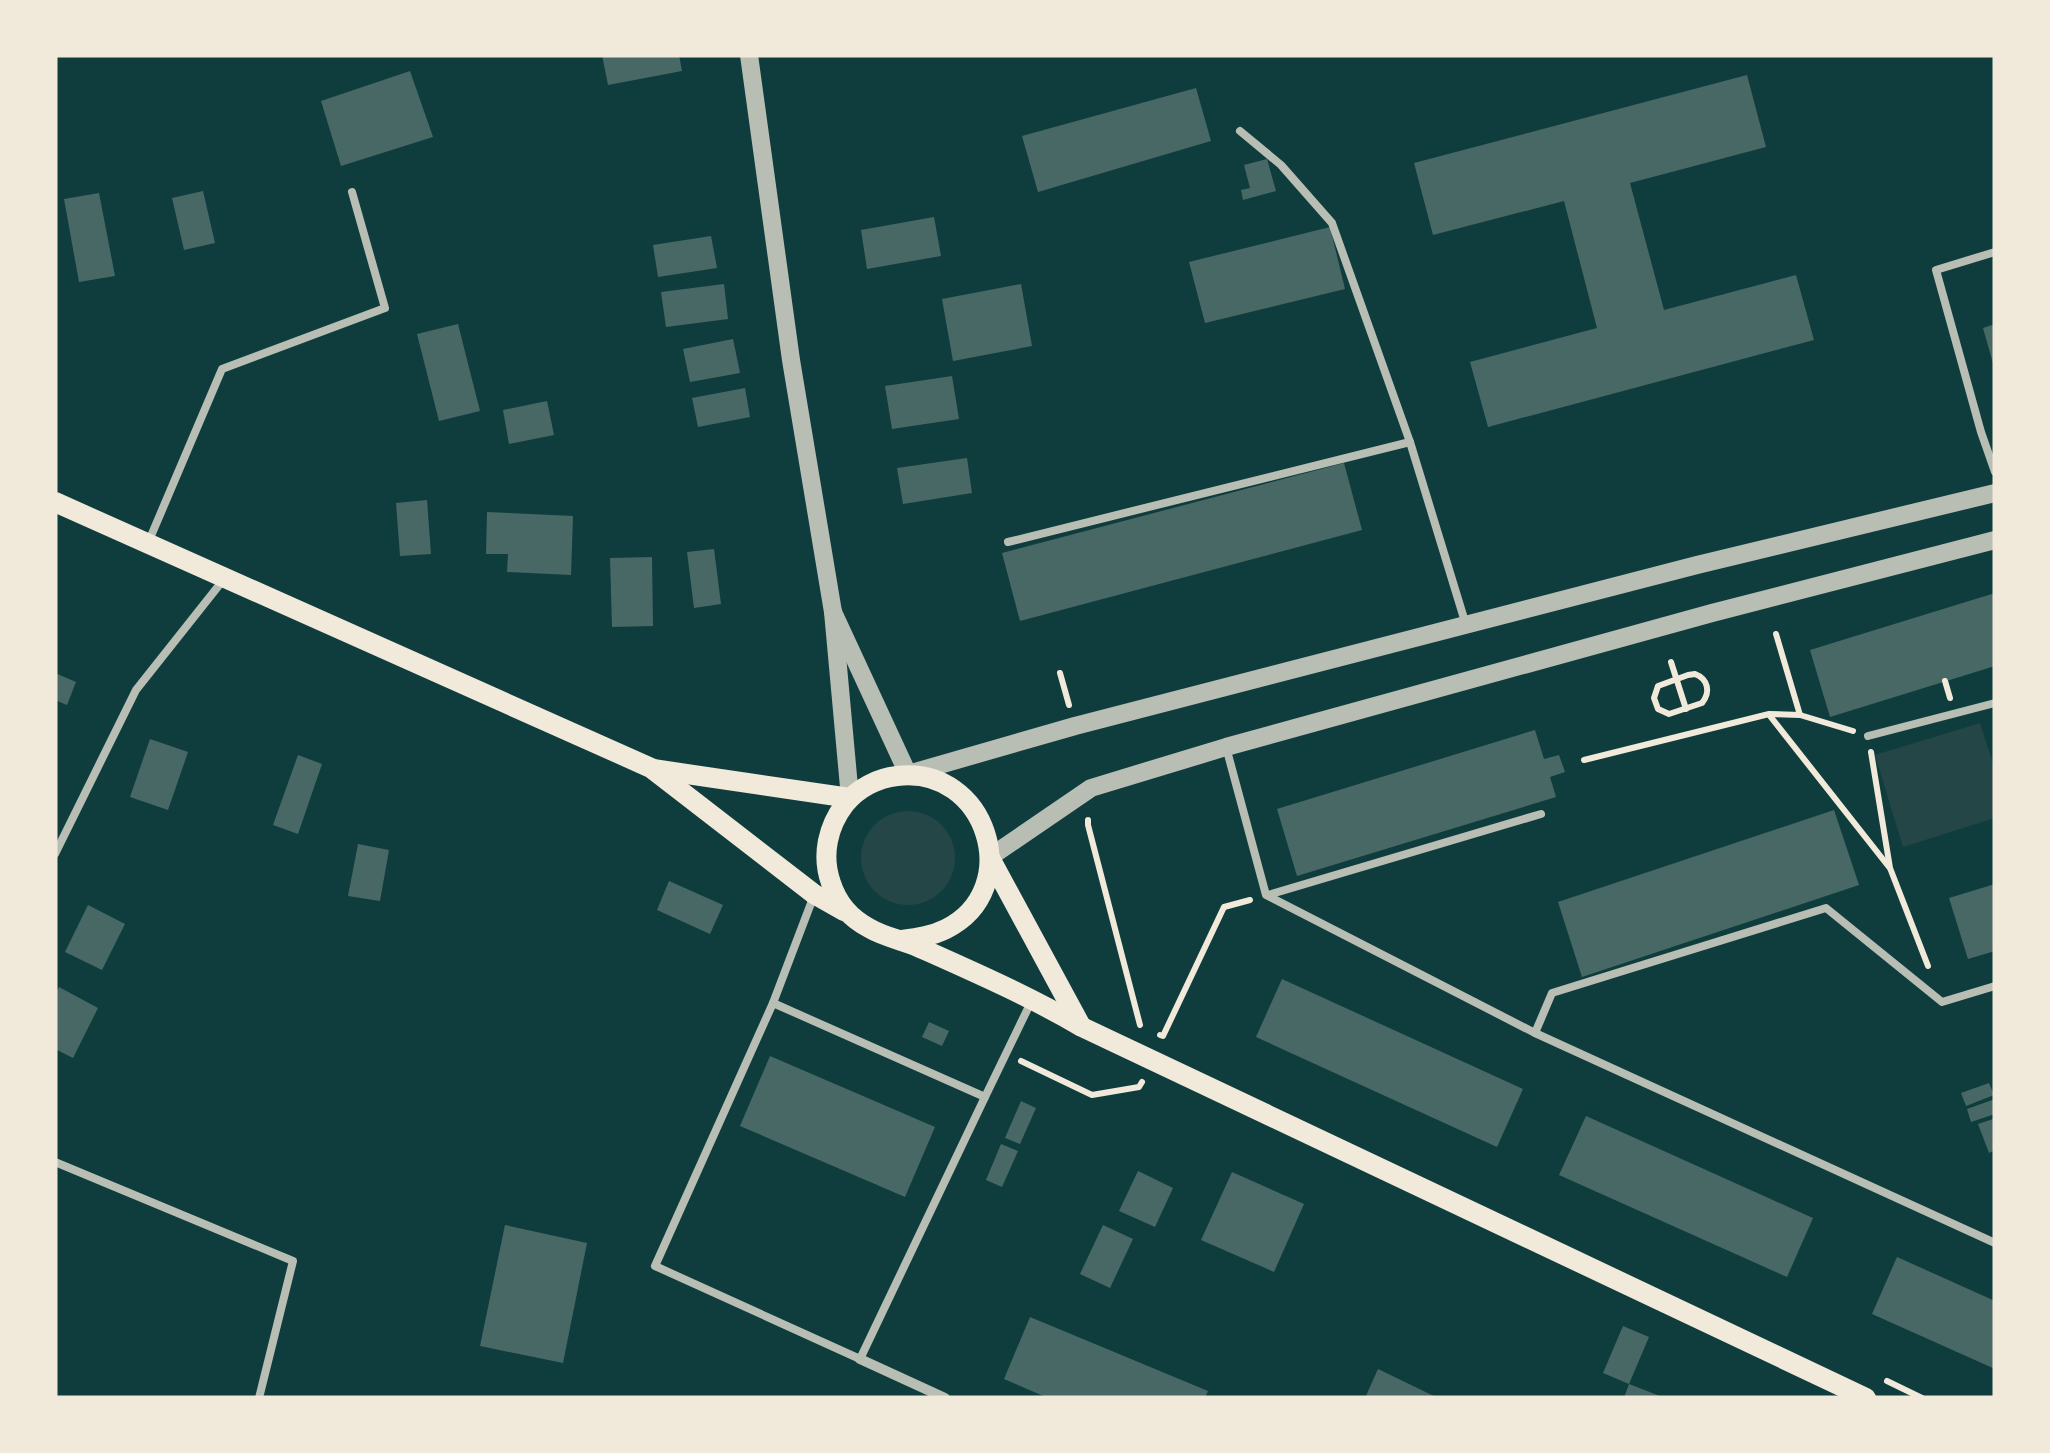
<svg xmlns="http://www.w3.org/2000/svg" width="2050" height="1453" font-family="Commissioner,sans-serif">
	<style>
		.green { fill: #244646 }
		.building { fill: #486865 }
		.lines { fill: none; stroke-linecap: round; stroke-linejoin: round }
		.path { stroke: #f1e9da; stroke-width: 6 }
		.service { stroke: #b8beb3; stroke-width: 8 }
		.minor { stroke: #b8beb3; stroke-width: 10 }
		.tertiary { stroke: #b8beb3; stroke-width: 18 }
		.secondary { stroke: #f1e9da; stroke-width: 20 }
	</style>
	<rect width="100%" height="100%" fill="#0f3d3e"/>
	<g class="green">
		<path d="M1980,723L1995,770V818L1903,847L1875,755Z"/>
		<circle cx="908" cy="858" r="47"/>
	</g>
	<g class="building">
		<path d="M602,55H679L682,71L608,85Z"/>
		<path d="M410,71L433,137L341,166L321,101Z"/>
		<path d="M1747,75L1766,147L1630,183L1664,310L1796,275L1814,340L1488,427L1470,362L1597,328L1564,201L1433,235L1414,163Z"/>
		<path d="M1196,88L1211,141L1038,192L1022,136Z"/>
		<path d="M1267,159L1276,191L1243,200L1241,190L1250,188L1244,165Z"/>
		<path d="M203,191L215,243L184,250L172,198Z"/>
		<path d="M99,193L115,276L79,282L64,199Z"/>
		<path d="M934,217L941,256L867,269L861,230Z"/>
		<path d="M1330,227L1345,289L1205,323L1189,262Z"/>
		<path d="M711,236L717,268L658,277L653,245Z"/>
		<path d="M724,284L728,319L666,327L661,292Z"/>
		<path d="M1021,284L1032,346L953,361L942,299Z"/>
		<path d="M458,324L480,411L439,421L417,334Z"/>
		<path d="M1995,324V367H1994L1983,328Z"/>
		<path d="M733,339L740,373L690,382L683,349Z"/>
		<path d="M952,376L959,419L892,429L885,386Z"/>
		<path d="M745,388L750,417L698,427L692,398Z"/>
		<path d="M547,401L554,435L509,444L503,410Z"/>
		<path d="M967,458L972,493L903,504L897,468Z"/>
		<path d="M1344,463L1362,530L1020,621L1002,553Z"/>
		<path d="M427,500L431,554L400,556L396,503Z"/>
		<path d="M487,512L573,516L571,575L507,572L508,554H486Z"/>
		<path d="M714,549L721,604L694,608L687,552Z"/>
		<path d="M652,557L653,626L612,627L610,558Z"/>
		<path d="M1995,593V666L1830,717L1810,650Z"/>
		<path d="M55,673L76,682L67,705L55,700Z"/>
		<path d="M1535,730L1544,759L1559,755L1565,772L1550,777L1556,797L1297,876L1277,809Z"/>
		<path d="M150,739L188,752L168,810L130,797Z"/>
		<path d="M298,755L322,764L298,834L273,825Z"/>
		<path d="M1834,810L1859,885L1582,977L1558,902Z"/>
		<path d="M358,844L389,850L380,901L348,896Z"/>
		<path d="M669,881L723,905L710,934L657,910Z"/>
		<path d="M1995,884V951L1968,959L1949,898Z"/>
		<path d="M88,905L125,924L102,970L65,952Z"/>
		<path d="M1282,979L1523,1089L1497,1147L1256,1037Z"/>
		<path d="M59,987L98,1008L73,1058L55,1049V994Z"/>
		<path d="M929,1022L949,1031L942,1046L922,1037Z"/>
		<path d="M770,1056L935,1127L905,1197L740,1126Z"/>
		<path d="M1989,1083L1994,1095L1966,1106L1961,1093Z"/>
		<path d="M1995,1099V1114L1971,1122L1967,1109Z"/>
		<path d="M1021,1101L1036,1108L1020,1144L1005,1138Z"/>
		<path d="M1586,1116L1813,1218L1787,1277L1559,1175Z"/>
		<path d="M1993,1119L1995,1125V1150L1989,1153L1978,1124Z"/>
		<path d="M1001,1144L1018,1151L1002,1187L986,1180Z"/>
		<path d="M1138,1171L1173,1188L1155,1227L1119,1211Z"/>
		<path d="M1232,1172L1304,1204L1274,1272L1201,1240Z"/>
		<path d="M505,1225L587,1243L563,1363L480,1346Z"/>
		<path d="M1103,1225L1133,1239L1110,1288L1080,1274Z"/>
		<path d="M1897,1257L1995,1301V1369L1872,1314Z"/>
		<path d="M1030,1317L1208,1391L1205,1398H1048L1004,1379Z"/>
		<path d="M1623,1326L1649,1337L1629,1384L1603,1373Z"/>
		<path d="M1378,1369L1438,1398H1365Z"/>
		<path d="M1629,1384L1665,1398H1624Z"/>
	</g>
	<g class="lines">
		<g class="path">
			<path d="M1671,662L1686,709"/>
			<path d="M1060,673L1069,705"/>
			<path d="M1695,674C1708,679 1711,692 1702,703L1669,714L1658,709L1654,698L1658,686L1688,675Z"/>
			<path d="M1945,681L1950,698"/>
			<path d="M1800,715L1853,731"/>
			<path d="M1770,716L1889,867"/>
			<path d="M1871,752L1890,868L1928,966"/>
			<path d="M1584,760L1769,714L1800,715L1776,634"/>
			<path d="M1088,820V825L1140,1025"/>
			<path d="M1160,1035L1163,1036L1224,907L1250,900"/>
			<path d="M1021,1061L1092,1095L1139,1087L1142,1082"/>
			<path d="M1887,1381L1922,1398"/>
		</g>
		<g class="service">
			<path d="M1240,131L1281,165L1332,223L1410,442L1466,625"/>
			<path d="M1995,252L1936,270L1981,432L1995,472"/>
			<path d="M1008,542L1410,442"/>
			<path d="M148,543L222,369L385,308L352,192"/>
			<path d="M1868,736L1995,703"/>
			<path d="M1226,747L1266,895L1535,1033L1995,1243"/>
			<path d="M55,854L136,690L224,579"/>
			<path d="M1268,895L1541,814"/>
			<path d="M813,898L773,1003L985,1097L1032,1000"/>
			<path d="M773,1003L655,1266L860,1359L985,1097"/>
			<path d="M1535,1033L1552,993L1826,908L1942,1002L1995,986"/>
			<path d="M55,1162L293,1261L259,1398"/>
		</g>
		<path class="minor" d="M860,1359L945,1398"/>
		<g class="tertiary">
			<path d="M749,55L791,360L833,612L850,798"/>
			<path d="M833,612L908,774L1075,726L1697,565L1995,493"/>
			<path d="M990,857L1091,788L1226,747L1712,613L1995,540"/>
		</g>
		<g class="secondary">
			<path d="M55,502L651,768L814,894L844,911"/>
			<path d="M653,769L850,798"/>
			<path d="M990,858L1081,1026"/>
			<path d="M902,940C917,938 932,936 946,929C1026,889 987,765 897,776C878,778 858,788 845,804C828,826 821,855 831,883C837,902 850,918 869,928C884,937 902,940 918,947C974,972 1029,996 1082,1027L1866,1398"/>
		</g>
	</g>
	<rect width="2050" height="1453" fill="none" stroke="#f1e9da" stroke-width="115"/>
</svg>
